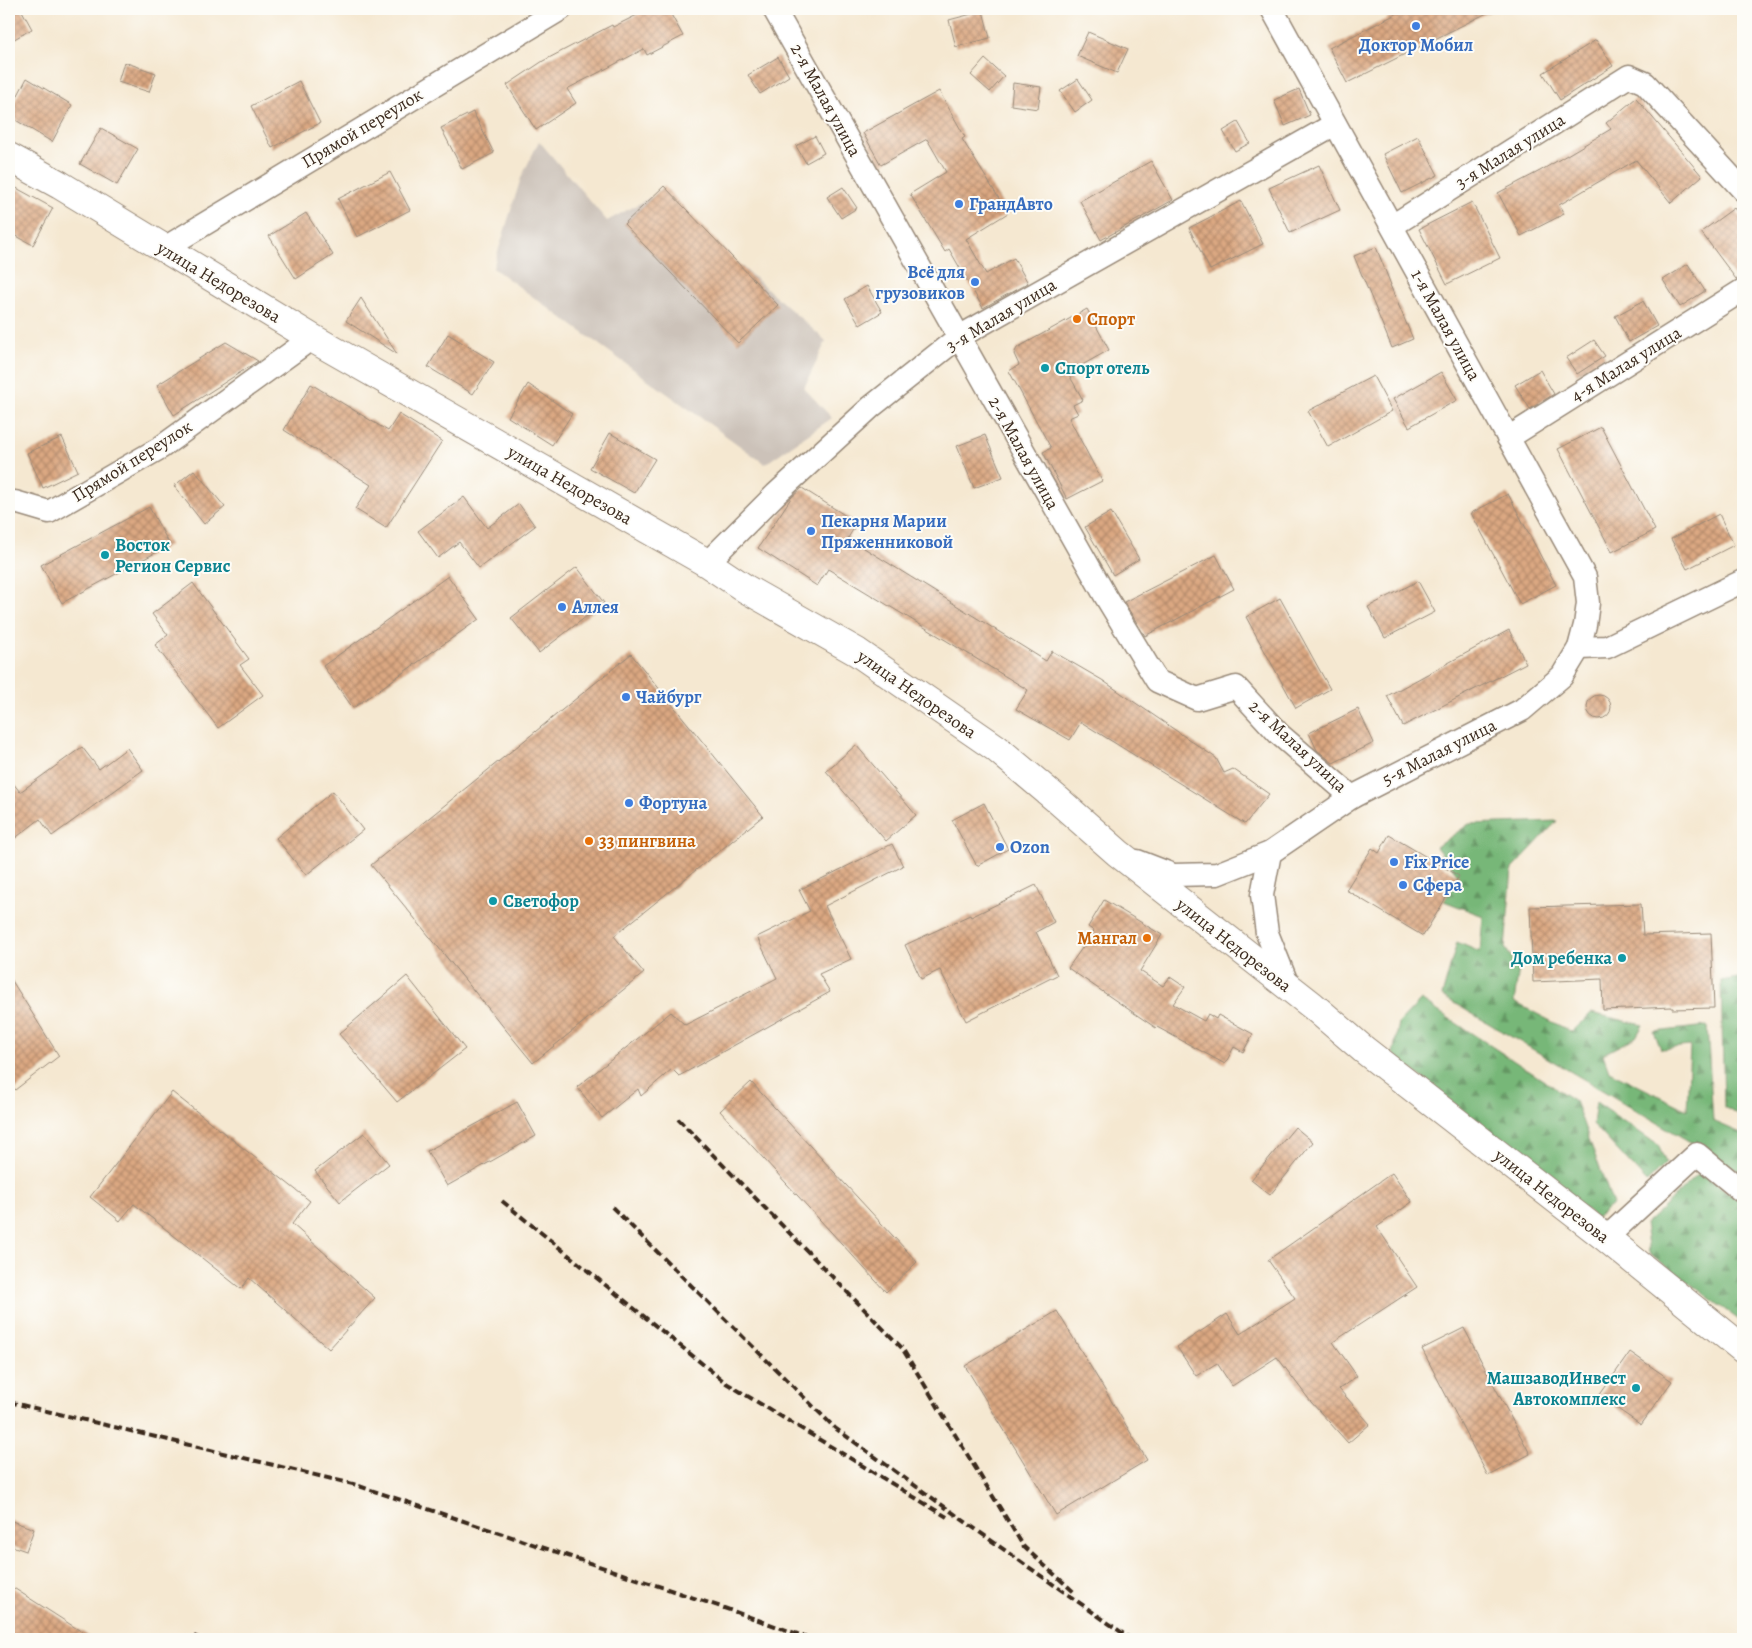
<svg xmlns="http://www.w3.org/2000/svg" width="1752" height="1648" font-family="Alegreya,serif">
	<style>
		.industrial { fill: #ccc2b9 }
		.forest { fill: url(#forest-firs); stroke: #59704b }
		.building { fill: url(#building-cross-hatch) }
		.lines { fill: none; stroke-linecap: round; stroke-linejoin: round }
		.minor-casing { stroke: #988978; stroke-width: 25 }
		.tertiary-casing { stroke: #988978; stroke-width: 30 }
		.minor { stroke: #fff; stroke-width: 22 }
		.tertiary { stroke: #fff; stroke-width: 28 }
		.rail { stroke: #3b2a1e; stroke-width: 4; stroke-dasharray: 8 4; stroke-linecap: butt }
		.shop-dot { fill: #3f7fe0; stroke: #fdfcf7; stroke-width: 2 }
		.food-dot { fill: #e8710a; stroke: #fdfcf7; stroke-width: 2 }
		.culture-dot { fill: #0f9aa8; stroke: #fdfcf7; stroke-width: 2 }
		.labels { text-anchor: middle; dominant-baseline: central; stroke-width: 4; stroke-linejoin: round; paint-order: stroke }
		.shop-label { font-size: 18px; font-weight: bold; fill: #366cbe; stroke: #fdfcf7; text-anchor: start }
		.street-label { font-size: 18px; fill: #3b2a1e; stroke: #fdfcf7 }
		.food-label { font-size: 18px; font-weight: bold; fill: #c56008; stroke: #fdfcf7; text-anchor: start }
		.culture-label { font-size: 18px; font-weight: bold; fill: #0d838f; stroke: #fdfcf7; text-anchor: start }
	</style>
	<defs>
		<pattern id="forest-firs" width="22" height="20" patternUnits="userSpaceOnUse" patternTransform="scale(1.25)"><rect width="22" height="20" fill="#77b778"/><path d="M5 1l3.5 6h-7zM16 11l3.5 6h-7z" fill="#639562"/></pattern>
		<pattern id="building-cross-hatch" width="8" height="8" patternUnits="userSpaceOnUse" patternTransform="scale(1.25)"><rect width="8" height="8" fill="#dba882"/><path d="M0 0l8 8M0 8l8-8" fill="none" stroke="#b3896a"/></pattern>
	</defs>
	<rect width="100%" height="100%" fill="#fdfcf7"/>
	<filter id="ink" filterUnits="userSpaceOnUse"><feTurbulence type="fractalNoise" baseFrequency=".02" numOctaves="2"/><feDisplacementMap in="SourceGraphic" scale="10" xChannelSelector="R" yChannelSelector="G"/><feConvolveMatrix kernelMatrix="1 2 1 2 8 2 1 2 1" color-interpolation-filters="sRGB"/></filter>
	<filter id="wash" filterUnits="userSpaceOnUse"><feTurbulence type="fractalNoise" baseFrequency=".0096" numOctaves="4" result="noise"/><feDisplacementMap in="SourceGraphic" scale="20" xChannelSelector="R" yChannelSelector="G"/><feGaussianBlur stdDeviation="1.12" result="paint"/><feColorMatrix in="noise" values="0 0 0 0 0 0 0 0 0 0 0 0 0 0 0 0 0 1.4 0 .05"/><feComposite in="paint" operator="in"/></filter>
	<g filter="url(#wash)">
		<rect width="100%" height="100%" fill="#f5e8d1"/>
		<path class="industrial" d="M539,141L607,221L659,193L826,341L804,388L832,418L765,464L493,268L521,178Z"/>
		<g class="forest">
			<path d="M1557,821L1512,869L1505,948L1519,968L1514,1002L1572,1032L1591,1013L1643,1025L1636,1037L1603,1054L1609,1071L1687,1110L1690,1046L1661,1049L1654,1032L1707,1026L1713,1121L1743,1134V1173L1442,996L1457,942L1480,952L1483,916L1444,901L1459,876L1436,847L1469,824Z"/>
			<path d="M1743,977V1118L1724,1107L1721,981Z"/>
			<path d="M1421,1000L1575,1101L1613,1204L1596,1218L1393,1054L1399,1023Z"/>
			<path d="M1596,1102L1658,1145L1666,1163L1647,1182L1593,1124Z"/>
			<path d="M1701,1172L1743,1204V1323L1649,1253L1645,1224Z"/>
		</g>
		<g id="blocks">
			<g class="building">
				<path d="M9,9H21L32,29L9,42Z"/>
				<path d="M649,9H668L683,36L647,55L644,49L567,89L576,103L536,130L507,85L543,61L612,25L613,27Z"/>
				<path d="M1406,9H1495L1347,83L1329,48Z"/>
				<path d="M983,11L990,38L956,47L949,20Z"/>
				<path d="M1088,32L1128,49L1117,73L1077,56Z"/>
				<path d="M1596,40L1613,66L1560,100L1543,73Z"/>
				<path d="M778,57L789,76L760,94L748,75Z"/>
				<path d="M985,59L1004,76L990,92L971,75Z"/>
				<path d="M124,62L156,73L149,92L118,82Z"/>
				<path d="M27,78L72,105L52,142L9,116V112Z"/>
				<path d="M1078,79L1092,100L1075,112L1060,91Z"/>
				<path d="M299,81L320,123L272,148L251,106Z"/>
				<path d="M1013,83L1041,87L1038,109L1011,105Z"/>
				<path d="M1299,89L1310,115L1285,126L1274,100Z"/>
				<path d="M939,91L965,137L962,139L1008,213L966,239L986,274L1014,258L1028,283L983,308L949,249L945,252L910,194L946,172L927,139L881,165L863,133Z"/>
				<path d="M1636,98L1702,176L1671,203L1636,160L1559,205L1564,214L1521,236L1498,193L1540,171L1611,129L1606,123Z"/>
				<path d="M473,112L494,153L462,169L441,128Z"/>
				<path d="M1238,122L1250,143L1235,151L1223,131Z"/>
				<path d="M101,128L138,149L117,185L80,164Z"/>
				<path d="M815,136L824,153L806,163L796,146Z"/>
				<path d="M1418,136L1438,175L1402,193L1383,154Z"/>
				<path d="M1151,161L1173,200L1101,240L1080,201Z"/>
				<path d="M1319,165L1340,210L1290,233L1269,188Z"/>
				<path d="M390,172L410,210L357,237L338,199Z"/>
				<path d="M9,184L53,208L33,245L9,232Z"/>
				<path d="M664,186L778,305L738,343L624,224Z"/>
				<path d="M843,187L857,208L841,218L827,197Z"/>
				<path d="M1241,201L1263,244L1210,270L1189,228Z"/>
				<path d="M1472,202L1500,258L1447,284L1419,229Z"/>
				<path d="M1734,208L1743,220V277L1736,279L1701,232Z"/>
				<path d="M306,213L333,255L296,279L269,236Z"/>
				<path d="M1376,247L1391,285H1390L1413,339L1392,348L1354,256Z"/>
				<path d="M1688,264L1705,291L1680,307L1663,280Z"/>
				<path d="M867,286L882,312L860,325L845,299Z"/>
				<path d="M361,298L397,354L346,321Z"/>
				<path d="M1643,301L1657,326L1629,342L1615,316Z"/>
				<path d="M1087,309L1109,350L1068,373L1083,400L1073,405L1078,414L1069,418L1102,481L1067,499L1043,452L1051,448L1009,371L1019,365L1014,354L1017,348Z"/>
				<path d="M448,334L494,362L473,394L428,367Z"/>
				<path d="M1594,340L1605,356L1577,374L1566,358Z"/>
				<path d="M226,342L258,361L174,415L157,385Z"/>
				<path d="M1540,370L1554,394L1530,409L1515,385Z"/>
				<path d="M1441,372L1457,400L1409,427L1393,399Z"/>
				<path d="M1373,376L1392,411L1328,447L1308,411Z"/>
				<path d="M311,384L388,431L399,414L442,441L386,528L355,509L371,485L284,430Z"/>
				<path d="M528,384L572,414L552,445L508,417Z"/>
				<path d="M1601,427L1655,530L1612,552L1558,449Z"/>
				<path d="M610,433L655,459L634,493L590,468Z"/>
				<path d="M985,435L1003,477L974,488L957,446Z"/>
				<path d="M62,437L78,471L43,488L27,453Z"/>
				<path d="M194,470L225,507L204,524L174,486Z"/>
				<path d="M802,488L857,523L848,538L1046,661L1052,651L1102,680L1216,758L1224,773L1233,769L1269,794L1245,824L1081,722L1070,740L1016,709L1028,690L828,569L817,586L758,548L791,498Z"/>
				<path d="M1508,494L1556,585L1520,604L1471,513Z"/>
				<path d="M464,497L487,528L519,504L535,526L479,568L459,542L438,558L418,531Z"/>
				<path d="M149,507L170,545L62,603L41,565Z"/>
				<path d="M1111,512L1139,559L1113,575L1085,527Z"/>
				<path d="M1719,514L1734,545L1687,569L1671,539Z"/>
				<path d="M1216,555L1234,589L1145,636L1124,602Z"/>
				<path d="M577,567L604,603L539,653L511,618Z"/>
				<path d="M448,576L479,619L353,708L323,666Z"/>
				<path d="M1418,581L1435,612L1385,638L1368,607Z"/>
				<path d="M193,583L249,659L240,665L263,695L218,728L155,645L168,635L152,614Z"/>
				<path d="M1280,598L1330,689L1296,708L1246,617Z"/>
				<path d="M1509,630L1526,663L1403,726L1387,696Z"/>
				<path d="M631,654L763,816L614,936L644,973L533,1063L371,865Z"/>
				<circle cx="1599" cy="707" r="12"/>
				<path d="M1358,709L1374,743L1333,763L1317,750L1309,733Z"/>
				<path d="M856,745L916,815L886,841L826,771Z"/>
				<path d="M82,747L99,769L127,748L143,770L52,836L40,819L9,843V778L20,792Z"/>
				<path d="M333,791L363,830L306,875L276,838Z"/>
				<path d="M984,803L1008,849L977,866L952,820Z"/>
				<path d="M1389,835L1459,876L1423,936L1346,890L1372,848L1379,853Z"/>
				<path d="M892,844L903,866L825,906L851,959L819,974L830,992L679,1076L672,1069L641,1096L638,1089L602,1118L577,1087L671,1012L685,1025L777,978L757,937L810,911L799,890Z"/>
				<path d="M1036,885L1054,922L1036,932L1057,975L966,1021L940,970L921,979L905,945L970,915L971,917Z"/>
				<path d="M1104,900L1162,935L1140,971L1163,986L1170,977L1185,987L1173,1004L1204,1021L1208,1014L1216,1019L1218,1015L1253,1034L1243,1052L1234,1047L1225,1064L1157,1027L1156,1028L1068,968L1094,931L1088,927Z"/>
				<path d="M1641,904L1643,935L1711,933L1714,1008L1672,1009V1007L1603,1010L1602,979L1533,982L1530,907Z"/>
				<path d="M9,976L59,1056L15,1090L9,1080Z"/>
				<path d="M407,976L465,1049L397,1102L339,1034Z"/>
				<path d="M751,1082L917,1262L886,1292L720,1111Z"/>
				<path d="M172,1092L310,1201L292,1224L375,1298L329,1349L249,1278L241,1289L134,1204L120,1221L90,1197Z"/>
				<path d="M517,1102L536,1136L447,1186L427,1151Z"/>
				<path d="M1295,1127L1313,1142L1270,1195L1251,1180Z"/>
				<path d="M364,1133L389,1164L340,1202L315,1171Z"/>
				<path d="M1392,1173L1412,1202L1377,1227L1417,1287L1333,1342L1357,1376L1339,1389L1370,1424L1348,1443L1311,1402L1277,1357L1232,1386L1217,1363L1196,1376L1177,1347L1227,1314L1240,1334L1295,1298L1268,1260Z"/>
				<path d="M1057,1311L1147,1460L1056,1515L965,1366Z"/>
				<path d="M1464,1328L1530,1454L1488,1476L1422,1349Z"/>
				<path d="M1630,1352L1672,1381L1641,1425L1599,1396Z"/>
				<path d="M9,1520L34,1529L26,1551L9,1545Z"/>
				<path d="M9,1585L93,1639H9Z"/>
			</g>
		</g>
	</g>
	<g filter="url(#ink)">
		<use href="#blocks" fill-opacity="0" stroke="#988978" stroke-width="1"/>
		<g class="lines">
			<g class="minor-casing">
				<g id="minor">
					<path d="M774,9L1106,597L1157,681L1197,699L1236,687L1279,734L1352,797"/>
					<path d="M1392,226L1629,76L1645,83L1743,190"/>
					<path d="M163,249L561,9"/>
					<path d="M1508,438L1743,290"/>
					<path d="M9,503L15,502L49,512L160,448L312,338"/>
					<path d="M707,563L776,494L871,407L959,337L1335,124"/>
					<path d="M1579,648L1607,647L1743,581"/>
					<path d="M1270,853L1262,895L1267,933L1289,988"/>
					<path d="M1137,861L1173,875L1217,874L1270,853L1352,797L1522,710L1562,676L1579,648L1585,625L1588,603L1585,577L1272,9"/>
					<path d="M1606,1238L1697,1154L1743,1192"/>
				</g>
			</g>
			<g class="tertiary-casing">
				<path id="tertiary" d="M9,157L60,185L312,338L707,563L746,589L857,652L996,748L1059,801L1118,853L1313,1006L1363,1049L1606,1238L1743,1349"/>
			</g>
			<use href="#minor" class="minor"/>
			<use href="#tertiary" class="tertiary"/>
			<g class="rail">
				<path d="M678,1119L902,1348L1024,1547L1075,1593"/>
				<path d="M502,1201L726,1383L947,1517"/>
				<path d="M612,1207L835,1428L1010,1554L1131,1639"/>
				<path d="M9,1402L353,1484L724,1608L812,1639"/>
				<path d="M194,1636L201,1639"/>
			</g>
		</g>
	</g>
	<g class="shop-dot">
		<circle cx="1416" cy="26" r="5"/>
		<circle cx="959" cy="204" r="5"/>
		<circle cx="975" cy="282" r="5"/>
		<circle cx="811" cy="531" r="5"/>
		<circle cx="562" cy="607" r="5"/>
		<circle cx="626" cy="697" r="5"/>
		<circle cx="629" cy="803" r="5"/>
		<circle cx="1000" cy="847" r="5"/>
		<circle cx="1394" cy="862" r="5"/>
		<circle cx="1403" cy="885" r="5"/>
	</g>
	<g class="food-dot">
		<circle cx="1077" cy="319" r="5"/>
		<circle cx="589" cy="841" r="5"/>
		<circle cx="1147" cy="938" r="5"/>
	</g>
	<g class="culture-dot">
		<circle cx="1045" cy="368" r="5"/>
		<circle cx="105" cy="555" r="5"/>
		<circle cx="493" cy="901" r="5"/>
		<circle cx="1622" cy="958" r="5"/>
		<circle cx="1636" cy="1388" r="5"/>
	</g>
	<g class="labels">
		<g class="shop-label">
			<text x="1416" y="45" text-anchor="middle">Доктор Мобил</text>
			<text x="969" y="204">ГрандАвто</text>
			<text x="965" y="272" text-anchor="end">Всё для<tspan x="965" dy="21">грузовиков</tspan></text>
			<text x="821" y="521">Пекарня Марии<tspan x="821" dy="21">Пряженниковой</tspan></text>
			<text x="572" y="607">Аллея</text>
			<text x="636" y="697">Чайбург</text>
			<text x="639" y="803">Фортуна</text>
			<text x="1010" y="847">Ozon</text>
			<text x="1404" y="862">Fix Price</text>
			<text x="1413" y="885">Сфера</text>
		</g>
		<g class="street-label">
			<text transform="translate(826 100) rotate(61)">2-я Малая улица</text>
			<text transform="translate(362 128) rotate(-31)">Прямой переулок</text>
			<text transform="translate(1510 151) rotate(-32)">3-я Малая улица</text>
			<text transform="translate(219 282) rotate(31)">улица Недорезова</text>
			<text transform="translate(1001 315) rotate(-31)">3-я Малая улица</text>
			<text transform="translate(1446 325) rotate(61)">1-я Малая улица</text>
			<text transform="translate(1626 364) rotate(-32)">4-я Малая улица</text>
			<text transform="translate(1024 453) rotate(61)">2-я Малая улица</text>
			<text transform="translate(132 461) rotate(-32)">Прямой переулок</text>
			<text transform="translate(570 485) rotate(30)">улица Недорезова</text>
			<text transform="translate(917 694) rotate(35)">улица Недорезова</text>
			<text transform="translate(1298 746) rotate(43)">2-я Малая улица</text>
			<text transform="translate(1439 752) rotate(-27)">5-я Малая улица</text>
			<text transform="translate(1234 945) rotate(38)">улица Недорезова</text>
			<text transform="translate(1552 1196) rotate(38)">улица Недорезова</text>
		</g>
		<g class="food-label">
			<text x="1087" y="319">Спорт</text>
			<text x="599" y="841">33 пингвина</text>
			<text x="1137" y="938" text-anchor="end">Мангал</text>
		</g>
		<g class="culture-label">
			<text x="1055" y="368">Спорт отель</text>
			<text x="115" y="545">Восток<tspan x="115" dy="21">Регион Сервис</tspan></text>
			<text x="503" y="901">Светофор</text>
			<text x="1612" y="958" text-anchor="end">Дом ребенка</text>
			<text x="1626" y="1378" text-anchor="end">МашзаводИнвест<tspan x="1626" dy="21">Автокомплекс</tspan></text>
		</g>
	</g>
	<rect width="1752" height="1648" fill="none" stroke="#fdfcf7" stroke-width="30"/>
</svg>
